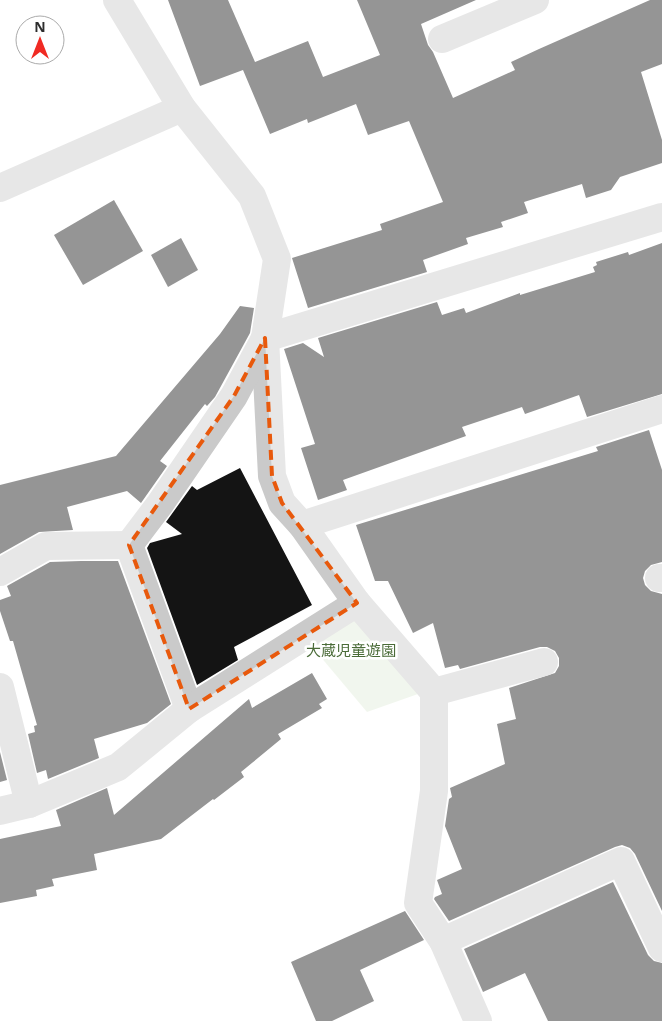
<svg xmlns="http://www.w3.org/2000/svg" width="662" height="1021" font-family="'Noto Sans','Noto Sans JP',sans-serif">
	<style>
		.green { fill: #e1ecd9 }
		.building { fill: #141414 }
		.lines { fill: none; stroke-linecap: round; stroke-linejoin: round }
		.street { stroke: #cacaca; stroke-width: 28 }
		.marked { fill: none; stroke: #e8590c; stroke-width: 4; stroke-dasharray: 10 6; stroke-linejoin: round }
		.labels { text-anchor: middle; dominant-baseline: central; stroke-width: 5; stroke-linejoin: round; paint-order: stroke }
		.park-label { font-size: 15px; fill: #4a6b38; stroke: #fff }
	</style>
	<rect width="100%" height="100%" fill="#fff"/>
	<path class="green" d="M355,611L418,694L367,712L309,643Z"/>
	<g class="building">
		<path d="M168,0H228L255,62L308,41L323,77L380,55L357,0H476L421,24L428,45L433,52L453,98L515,70L511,62L539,49L650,0H662V64L641,72L662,140V163L620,177L611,190L586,198L582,184L524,202L528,213L501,222L503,227L466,238L468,244L423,260L427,272L308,308L292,258L382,230L380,224L443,202L409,121L368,135L356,104L308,123L307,119L270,134L243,70L200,86Z"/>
		<path d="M114,200L143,251L83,285L54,235Z"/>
		<path d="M181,238L198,270L168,287L151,255Z"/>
		<path d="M662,243V394L587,417L579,395L525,414L522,407L462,427L466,436L343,480L347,490L318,500L301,448L315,444L284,349L303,343L324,357L318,338L437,302L442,315L464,308L466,313L520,293V295L595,272L593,267L597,265L596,262L628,252L629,255Z"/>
		<path d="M240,306L254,308L250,333L215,397L207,406L205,404L160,461L167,466L141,503L127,491L67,507L73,530L39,532L0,554V485L116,456L220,334Z"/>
		<path d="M649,430L662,470V562L651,565L645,571L643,578L645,585L651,591L662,594V911L635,854L630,848L622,845L615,847L449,921L434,899L435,897L442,894L437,880L462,869L445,826L449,799L452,797L450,788L505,764L497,724L516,719L509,688L555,673L559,666V658L555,651L547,647H540L460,669L458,665L445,668L433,623L413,633L388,581H375L356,525L598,451L596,447Z"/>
		<path d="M240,468L312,605L234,647L238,660L197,685L147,548L150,543L182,534L166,522L192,486L197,490Z"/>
		<path d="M81,561H118L171,704L147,723L94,739L99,758L48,779L46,770L37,773L28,734L35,732L34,726L37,725L13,641H10L0,611V600L11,596L7,586L50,562Z"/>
		<path d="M312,673L327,699L319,704L322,708L278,734L281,739L241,772L244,777L214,800L213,799L161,839L94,854L97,870L52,879L54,886L36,890L37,896L0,903V839L61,826L56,810L107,788L114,815L249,699L252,708Z"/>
		<path d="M0,752L7,780L0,782Z"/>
		<path d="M613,882L648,955L654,961L662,963V1021H548L525,973L483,992L464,949Z"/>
		<path d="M405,911L424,940L360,970L374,1001L332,1021H316L291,962Z"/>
	</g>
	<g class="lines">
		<g class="street">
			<path d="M117,0L182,108L252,196L277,259L265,338L272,476L282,503L302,525L357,603L434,692V791L418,903L443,941L478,1021"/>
			<path d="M442,39L535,0"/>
			<path d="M0,188L182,108"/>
			<path d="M302,525L662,409"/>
			<path d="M129,545L160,504L234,396L265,338L662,217"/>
			<path d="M129,545L189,709"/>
			<path d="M0,572L46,546L129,545"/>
			<path d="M659,578H662"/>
			<path d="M0,687L29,804"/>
			<path d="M434,692L544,662"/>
			<path d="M0,811L29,804L118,767L189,709L357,603"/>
			<path d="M443,941L621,861L662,948"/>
		</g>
	</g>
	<path d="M0 0H662V1021H0ZM265,338L272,476L282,503L357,603L189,709L129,545L234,396Z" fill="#fff" fill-opacity=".55" fill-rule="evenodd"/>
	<path class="marked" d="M265,338L272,476L282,503L357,603L189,709L129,545L234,396Z"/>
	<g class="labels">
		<g class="park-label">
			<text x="351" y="650">大蔵児童遊園</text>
		</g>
	</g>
	<g transform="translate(40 40)"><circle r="24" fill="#ffffff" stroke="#ababab"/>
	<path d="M0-4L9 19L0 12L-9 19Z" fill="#f02a23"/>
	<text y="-8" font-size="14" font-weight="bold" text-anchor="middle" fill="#2d2d2d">N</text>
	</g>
</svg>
